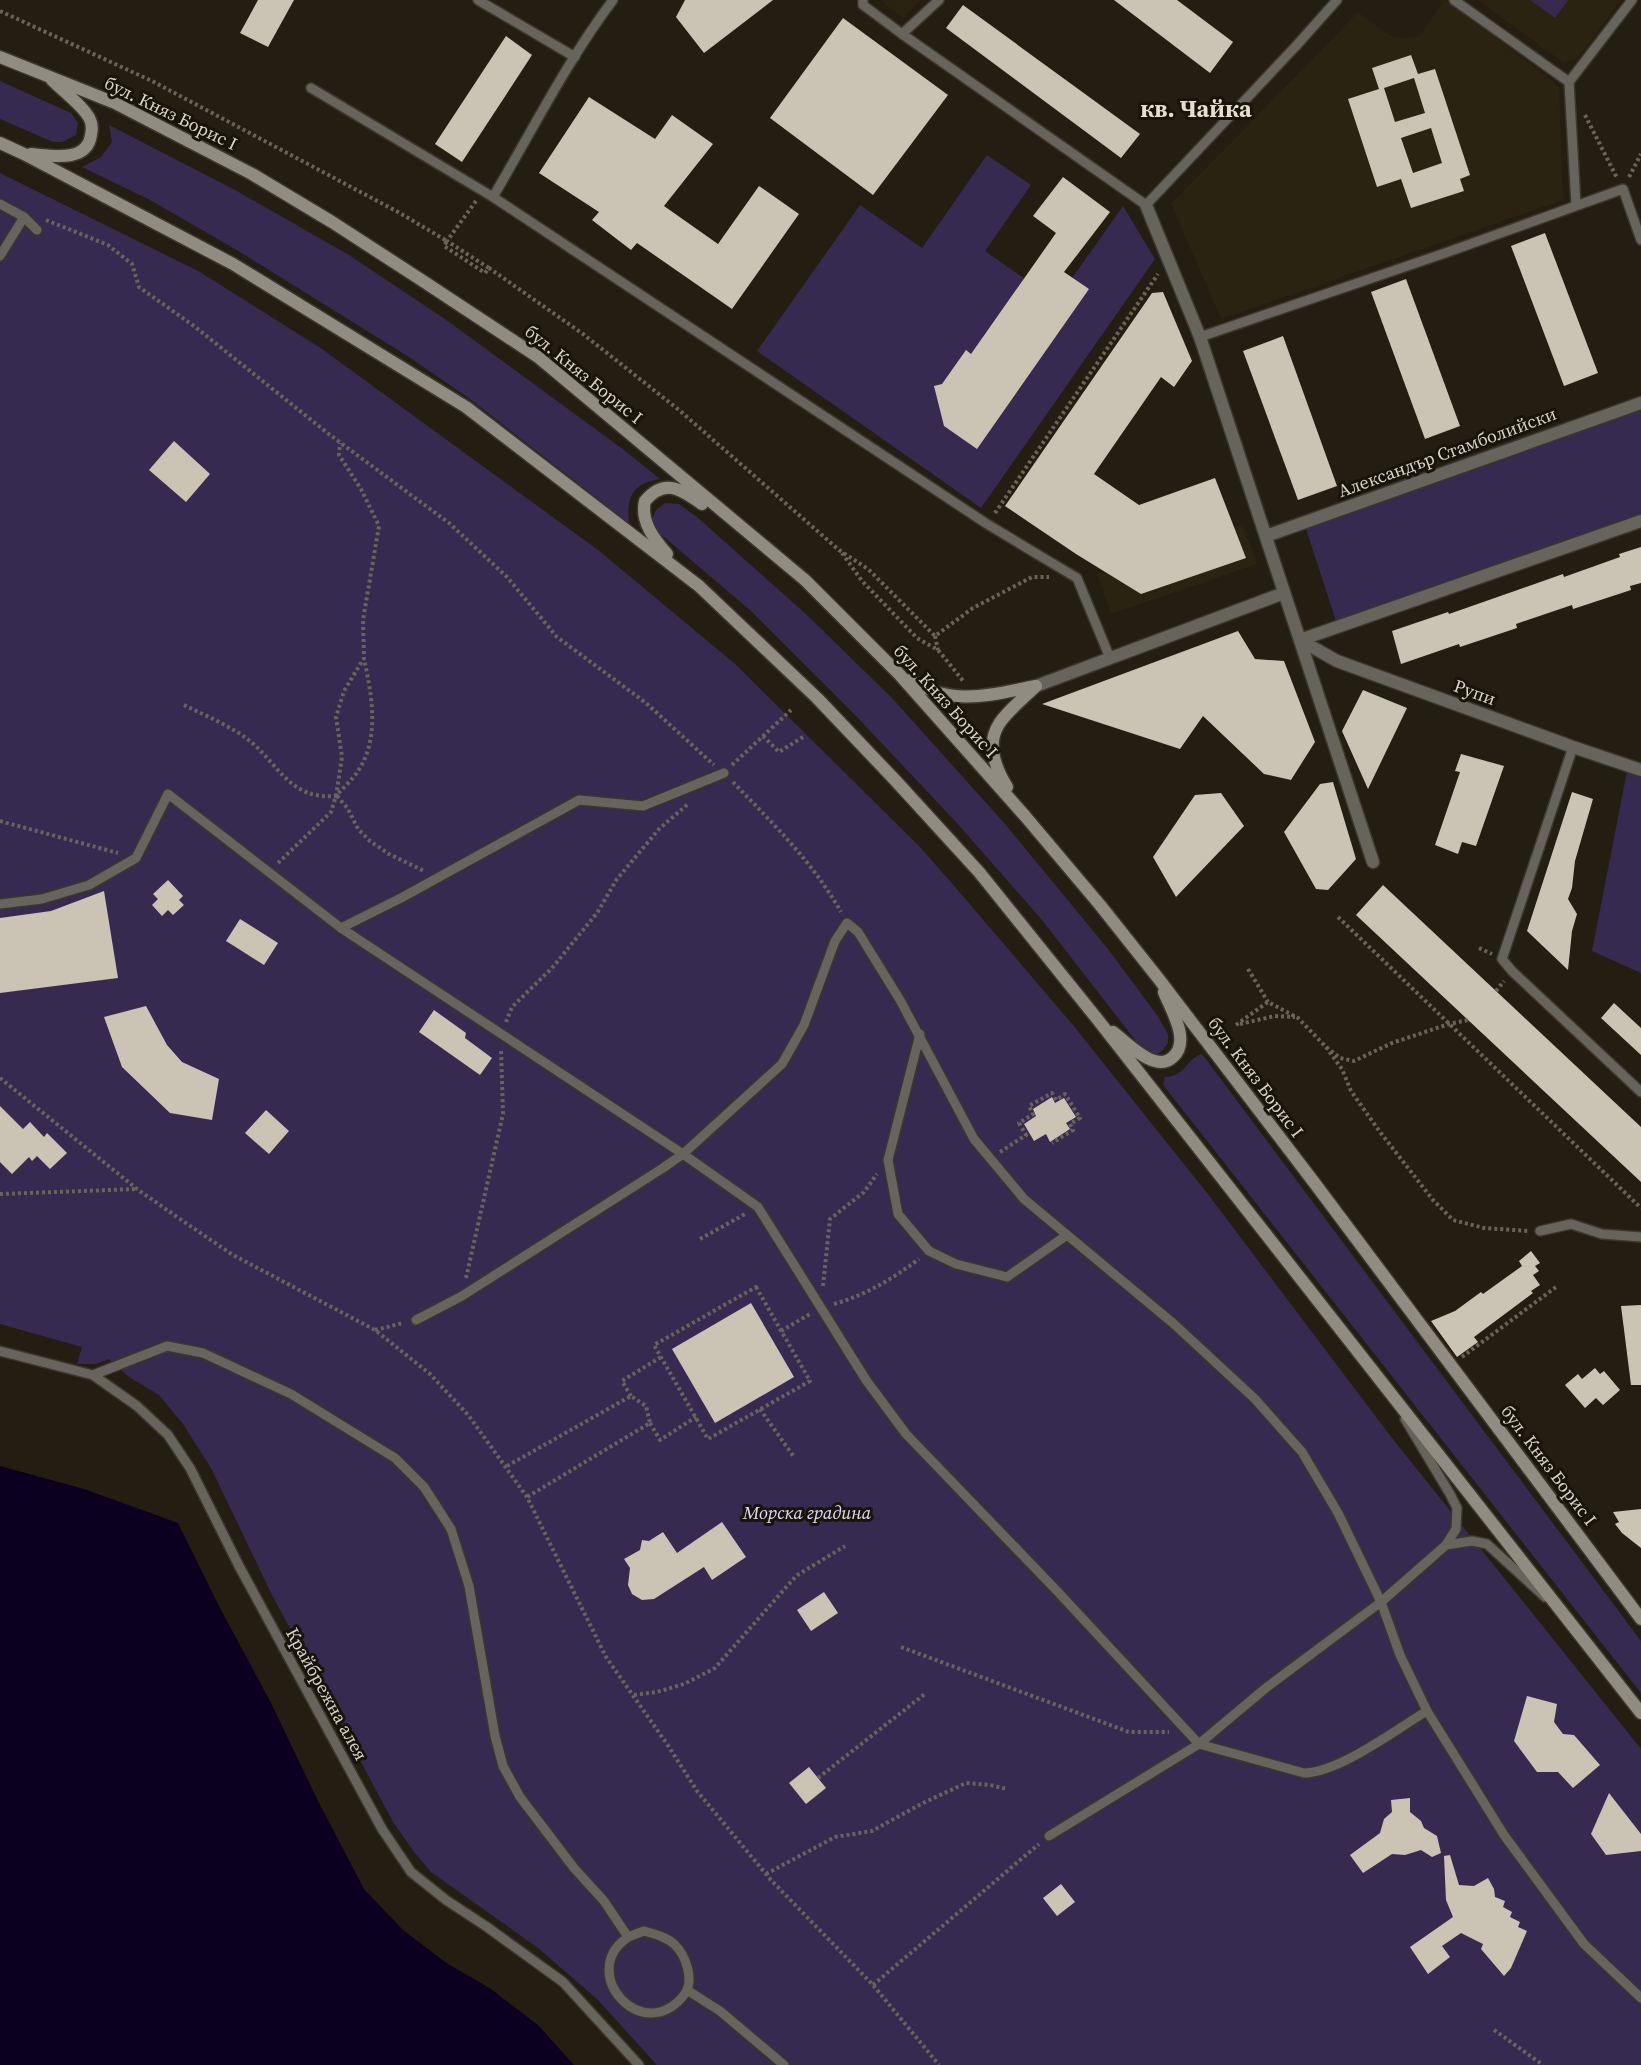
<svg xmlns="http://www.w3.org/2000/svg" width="1641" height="2065" font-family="'Source Serif 4',serif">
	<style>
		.built { fill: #2a2311 }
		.green { fill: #362a51 }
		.water { fill: #0b0020 }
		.building { fill: #cbc4b5; fill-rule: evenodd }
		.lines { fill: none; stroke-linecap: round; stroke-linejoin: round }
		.service-casing { stroke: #3c372c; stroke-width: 12 }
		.minor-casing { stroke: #3c372c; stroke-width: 15 }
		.secondary-casing { stroke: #3c372c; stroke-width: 15 }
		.path { stroke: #69645a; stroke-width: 4; stroke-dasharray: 3 3; stroke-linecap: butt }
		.service { stroke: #67645e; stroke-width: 9 }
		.minor { stroke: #67645e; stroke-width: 12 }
		.secondary { stroke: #908c82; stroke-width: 12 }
		.labels { text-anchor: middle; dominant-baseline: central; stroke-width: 6; stroke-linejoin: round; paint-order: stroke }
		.street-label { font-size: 18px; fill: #d8d4cd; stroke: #191409 }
		.park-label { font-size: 18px; font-style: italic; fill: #e1dbf8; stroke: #191409 }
		.district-label { font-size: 24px; font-weight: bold; fill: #e6dfcf; stroke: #191409 }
	</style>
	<rect width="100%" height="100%" fill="#231d12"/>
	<g class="built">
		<path d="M880,0H921L903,18Z"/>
		<path d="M1445,0L1559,86L1563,200L1221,319L1171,204L1358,12L1390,36L1404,38L1418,37Z"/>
		<path d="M1477,0H1621L1576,60L1563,62Z"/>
		<path d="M1243,524L1257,564L1111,614L1097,574Z"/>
	</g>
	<g class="green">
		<path d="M1530,0H1568L1555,18Z"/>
		<path d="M0,81L71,113L78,123L76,135L62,142H53L0,119Z"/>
		<path d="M109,125L235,190L349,255L445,319L624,450L660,479C633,483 626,497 629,523L470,399L409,357L235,249L150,200L82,167L101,157L112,142Z"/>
		<path d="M987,155L1031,185L985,251L1056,301L1123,206L1155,259L981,508L757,351L860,205L922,248Z"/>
		<path d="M0,173L200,272L322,349L598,550L734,663L920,847L956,888L1073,1025L1207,1193L1392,1438L1641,1749V2065H657L597,1999L538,1948L431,1872L414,1852L393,1822L271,1593L212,1470L183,1424L159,1395L129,1377L109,1359L96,1364H77L82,1347L0,1324Z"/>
		<path d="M1641,410V515L1336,621L1306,529Z"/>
		<path d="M665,503L679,504L697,517L807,615L893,699L1005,824L1108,949L1157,1015L1168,1034V1043L1162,1051L1157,1054L1148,1053L1139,1045L1042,920L956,822L857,717L751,611L658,532L652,521L655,511Z"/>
		<path d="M1628,766L1641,770V973L1592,951Z"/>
		<path d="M1202,1054L1641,1641V1693L1167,1090L1163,1084L1165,1077C1187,1076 1185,1059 1202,1054Z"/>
	</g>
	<path class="water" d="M0,1466L84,1489L178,1523L221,1610L271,1703L317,1799L364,1889L403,1930L445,1962L491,1989L539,2026L574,2065H0Z"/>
	<g class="building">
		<path d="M258,0H294L268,47L240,33Z"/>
		<path d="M685,0H773L704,53L676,17Z"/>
		<path d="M1114,0H1177L1233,42L1210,73Z"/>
		<path d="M963,5L1140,134L1121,158L946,28Z"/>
		<path d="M843,18L948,95L873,195L770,118Z"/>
		<path d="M506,36L532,55L462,162L435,144Z"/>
		<path d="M1411,55L1418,74L1435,69L1470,175L1460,179L1464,191L1411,208L1401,179L1377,187L1348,99L1379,89L1372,68ZM1414,78L1425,113L1395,122L1384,88ZM1431,128L1442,163L1413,173L1401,138Z"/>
		<path d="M589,97L655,139L672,115L713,144L664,206L718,244L759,186L799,214L732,309L637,243L631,250L592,220L599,212L539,173Z"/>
		<path d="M1063,177L1110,212L1064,272L1089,289L977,449L944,426L934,386L942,384L966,350L971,354L1056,233L1033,216Z"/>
		<path d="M1545,233L1598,373L1564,386L1511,246Z"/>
		<path d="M1406,279L1460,426L1425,439L1371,292Z"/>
		<path d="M1163,292L1192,361L1174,387L1161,377L1094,474L1139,505L1215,478L1246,558L1141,594L1076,554L1005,506L1152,293Z"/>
		<path d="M1283,336L1337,486L1298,500L1243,351Z"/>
		<path d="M174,441L210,474L186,502L149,470Z"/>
		<path d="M1641,547V583L1630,586L1631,590L1573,609L1572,605L1516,624L1517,628L1460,647L1459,644L1401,664L1392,631L1448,612L1449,614L1563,574L1564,577L1620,557L1619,554Z"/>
		<path d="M1238,631L1255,659L1284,661L1315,742L1291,780L1264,774L1203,716L1180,749L1042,704Z"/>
		<path d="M1363,690L1407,708L1368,789L1342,731Z"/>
		<path d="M1461,754L1504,766L1476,846L1462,842L1458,854L1435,845L1460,772L1455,771Z"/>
		<path d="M1333,782L1356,859L1328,890L1316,889L1284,832L1320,784Z"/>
		<path d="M1572,792L1593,799L1575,861L1572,888L1568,899L1577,914L1572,931L1568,970L1527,931Z"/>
		<path d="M1221,793L1244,826L1176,897L1153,857L1195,795Z"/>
		<path d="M168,880L183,896L179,900L184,905L173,915L168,910L162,916L152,905L158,899L153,894Z"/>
		<path d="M1383,885L1641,1127V1182L1356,915Z"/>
		<path d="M104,891L118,978L0,993V918L51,911Z"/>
		<path d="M240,919L278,943L264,965L226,941Z"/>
		<path d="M1614,1003L1641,1028V1055L1601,1018Z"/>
		<path d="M146,1006L167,1045L182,1062L219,1079L212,1120L170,1113L122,1067L104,1017Z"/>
		<path d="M434,1010L466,1033L465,1038L492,1058L480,1075L419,1032Z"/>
		<path d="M1052,1097L1055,1103L1064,1098L1076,1117L1066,1123L1070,1129L1050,1142L1046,1134L1034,1141L1024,1124L1036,1116L1033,1109Z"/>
		<path d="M0,1106L23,1129L30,1122L44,1137L47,1133L67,1153L50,1169L37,1156L32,1161L29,1157L12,1174L0,1162Z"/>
		<path d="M266,1110L289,1131L269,1154L245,1133Z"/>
		<path d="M1531,1251L1540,1263L1535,1266L1539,1271L1533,1275L1540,1285L1531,1291L1533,1293L1474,1337L1478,1342L1457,1357L1431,1321L1455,1311L1481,1292L1483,1294L1522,1266L1519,1261Z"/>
		<path d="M751,1303L794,1377L715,1423L672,1349Z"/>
		<path d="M1641,1305V1385H1631L1621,1306Z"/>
		<path d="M1595,1368L1600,1374L1604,1371L1620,1390L1603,1405L1596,1398L1585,1408L1565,1385L1578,1374L1582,1379Z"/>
		<path d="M1641,1509V1548L1622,1533L1615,1524L1619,1522L1613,1512Z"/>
		<path d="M722,1522L746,1557L712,1580L704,1567L654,1599L642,1600L632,1594L628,1585L630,1568L624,1559L640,1550L642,1540L649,1541L663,1532L677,1553Z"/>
		<path d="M824,1592L838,1613L811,1631L797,1610Z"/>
		<path d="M1527,1696L1557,1704L1554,1722L1563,1734L1574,1735L1600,1765L1573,1788L1558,1772H1537L1514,1741Z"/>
		<path d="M809,1767L826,1788L806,1804L789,1783Z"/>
		<path d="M1609,1793L1641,1834V1851L1606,1855L1591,1834Z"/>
		<path d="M1410,1798V1812L1421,1821L1424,1828L1437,1836L1441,1853L1432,1857L1421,1850L1405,1855L1392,1854L1363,1873L1350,1855L1380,1833L1384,1819L1392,1812L1391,1800Z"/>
		<path d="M1450,1855L1459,1885L1474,1886L1488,1878L1494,1889L1495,1897L1505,1901L1503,1907L1512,1912L1510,1917L1520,1922L1518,1927L1527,1931L1511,1968L1504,1976L1481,1949L1483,1944L1461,1933L1442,1946L1450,1957L1428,1974L1410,1947L1453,1917L1446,1900L1444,1856Z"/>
		<path d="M1061,1884L1075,1902L1057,1916L1043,1898Z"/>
	</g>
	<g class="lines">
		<g class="service-casing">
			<g id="service">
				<path d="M478,0L575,57"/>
				<path d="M863,0V5L902,34L1146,205L1296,46L1337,0"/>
				<path d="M1454,0L1569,82"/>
				<path d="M902,34L939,0"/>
				<path d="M311,88L493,197L987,524L1077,578L1110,658"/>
				<path d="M493,197C532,131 567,61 613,0"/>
				<path d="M0,204L24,217L37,230"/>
				<path d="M1576,205L1569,82L1632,0"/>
				<path d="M0,256L24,217"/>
				<path d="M1200,337L1448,252L1623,189L1641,240"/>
				<path d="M1573,747L1502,959L1512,971L1641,1092"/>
				<path d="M0,904L42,899L89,885L136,858L168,794L341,928L401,898L579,800L643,806L724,773"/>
				<path d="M341,928L683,1154L758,1207L866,1380L906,1434L1058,1592L1199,1744L1304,1773C1340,1772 1395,1730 1427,1711"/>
				<path d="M920,1034L888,1160L898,1214L929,1251L956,1264L1007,1277L1067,1235"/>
				<path d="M1540,1231L1571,1224L1602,1234L1641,1237"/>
				<path d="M416,1320L462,1296L663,1168L683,1154L782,1064L804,1025L835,941L847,923L858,932L900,1000L974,1139L1024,1199L1174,1324L1255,1399L1302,1452L1338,1513L1381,1602L1400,1655L1427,1711L1504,1835L1584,1944L1641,1998"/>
				<path d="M0,1351L93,1375L137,1406L168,1435L190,1468L239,1566L382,1829L411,1872L446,1900L487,1927L563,1982L639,2065"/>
				<path d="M93,1375L167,1346L203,1353L291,1394L395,1458L424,1487L451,1529L469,1586L495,1736L503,1766L520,1797L574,1868L604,1901L628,1937"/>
				<path d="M1446,1545L1472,1541L1487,1544L1545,1597"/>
				<path d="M1049,1836L1199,1744L1267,1687L1381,1602L1446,1545L1456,1529L1457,1508L1450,1494L1405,1419"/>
				<path d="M644,1931C655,1934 666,1937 674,1944C686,1955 695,1981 684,1995C643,2047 577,1973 627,1938C632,1935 639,1933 644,1931Z"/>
				<path d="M687,1990L720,2011L784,2065"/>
			</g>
		</g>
		<g class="minor-casing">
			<g id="minor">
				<path d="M1146,205L1200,337L1373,862"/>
				<path d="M1266,536L1641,403"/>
				<path d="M1300,640L1337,661L1573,747L1641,770"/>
				<path d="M1300,640L1641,521"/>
				<path d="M1036,686L1284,593"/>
			</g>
		</g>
		<g class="secondary-casing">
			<g id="secondary">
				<path d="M0,57L115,103L252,174L332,222L426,283L538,357L805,580L899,674L1025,816L1100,905L1158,978L1313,1181L1641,1619"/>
				<path d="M0,143L24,154L233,264L466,407L699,586L817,698L895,780L979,872L1098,1020L1641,1713"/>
				<path d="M31,154C52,156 87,163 91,135C93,127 91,119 86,113C77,101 63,91 52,80"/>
				<path d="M667,554C654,539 640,521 645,501C665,477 682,490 702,504"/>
				<path d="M910,680C954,707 989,695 1036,686"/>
				<path d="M1007,787C996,769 986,744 999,724C1007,711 1025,697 1036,686"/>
				<path d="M1113,1032C1125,1041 1140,1057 1155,1061C1162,1063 1168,1062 1173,1057C1191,1041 1171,1010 1164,992"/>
			</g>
		</g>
		<g class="path">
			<path d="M0,11L152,81L398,212L447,241L444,246L485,273L489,268L583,334L679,410L839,550L868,569L935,636L973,608L1032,577H1049"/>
			<path d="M1585,115L1617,178"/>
			<path d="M1629,177L1641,154"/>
			<path d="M476,201L447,241L489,268"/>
			<path d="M46,220L108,245L132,264L139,287L194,326L330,435L449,523L507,577L557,637L646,703L714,765"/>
			<path d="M995,513L1158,274"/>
			<path d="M842,553L862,581L917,638L938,650L964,682"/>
			<path d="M935,636L938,650"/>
			<path d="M1469,696L1470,688"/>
			<path d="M184,705C206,716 231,726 250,741C279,765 290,800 336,796C343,788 352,780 358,771C380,738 372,696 364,659"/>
			<path d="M763,736L779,752L803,737"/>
			<path d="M732,765L791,710"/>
			<path d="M733,782C773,824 812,861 841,912"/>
			<path d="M337,796L348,809L358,829L370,841L389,854L424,871"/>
			<path d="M0,821L118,853"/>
			<path d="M278,863L331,812L336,796L342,757L336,717L344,691L364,658L363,620L379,526L361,489L339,455L340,443"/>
			<path d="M1338,917L1641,1208"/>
			<path d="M1479,948L1492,954"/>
			<path d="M1248,969L1268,1002"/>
			<path d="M1496,991L1504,981"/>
			<path d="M506,1022L512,1007L552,968L597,913L617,879L659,829L688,804"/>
			<path d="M1240,1024L1275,1016L1295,1017"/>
			<path d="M1236,1025L1268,1002L1298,1018L1326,1047L1340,1058L1354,1061L1392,1043L1449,1024L1468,1020"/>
			<path d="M1326,1047L1342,1069L1351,1091L1380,1132L1433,1200L1453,1220L1484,1228L1529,1231"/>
			<path d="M0,1078L137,1189L177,1217L233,1255L375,1330L430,1374L469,1416L527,1497L606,1657L667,1744L697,1791L770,1879L873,1985L939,2065"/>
			<path d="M1000,1152L1026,1135L1019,1123L1033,1114L1029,1106L1052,1093L1056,1100L1065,1094L1080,1118L1070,1124L1073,1130L1052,1143"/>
			<path d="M0,1194L137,1189"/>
			<path d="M700,1239L747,1213"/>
			<path d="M466,1278L503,1114L501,1049"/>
			<path d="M823,1286L830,1219L864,1192L877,1174"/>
			<path d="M756,1287L810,1381L708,1439L654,1345Z"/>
			<path d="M834,1304C866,1295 892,1279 919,1259"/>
			<path d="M375,1330L403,1323"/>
			<path d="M781,1331L810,1314"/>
			<path d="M1462,1357L1556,1287"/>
			<path d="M631,1396L622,1381L661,1357"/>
			<path d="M760,1409L794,1457"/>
			<path d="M650,1423L660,1440L696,1417"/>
			<path d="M507,1466L631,1396L646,1406L650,1423L527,1497"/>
			<path d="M901,1647L1129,1732H1169"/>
			<path d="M634,1695L657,1692L684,1684L715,1668L796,1576L845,1546"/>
			<path d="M818,1778L926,1693"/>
			<path d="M766,1874L835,1837L872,1831L923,1803L966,1783L990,1785L1007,1789"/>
			<path d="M873,1985L1039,1844"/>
			<path d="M1494,2030L1543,2065"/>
		</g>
		<use href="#service" class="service"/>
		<use href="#minor" class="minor"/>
		<use href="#secondary" class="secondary"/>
	</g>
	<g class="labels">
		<g class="street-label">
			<text transform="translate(171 113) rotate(26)">бул. Княз Борис I</text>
			<text transform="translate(584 374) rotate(39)">бул. Княз Борис I</text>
			<text transform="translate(1447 452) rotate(-20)">Александър Стамболийски</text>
			<text transform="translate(1475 692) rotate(20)">Рупи</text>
			<text transform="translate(946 701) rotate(48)">бул. Княз Борис I</text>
			<text transform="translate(1256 1077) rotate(53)">бул. Княз Борис I</text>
			<text transform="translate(1549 1465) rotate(53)">бул. Княз Борис I</text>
			<text transform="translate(327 1694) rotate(61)">Крайбрежна алея</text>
		</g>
		<g class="park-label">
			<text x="807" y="1512">Морска градина</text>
		</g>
		<g class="district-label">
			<text x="1196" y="108">кв. Чайка</text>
		</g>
	</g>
</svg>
